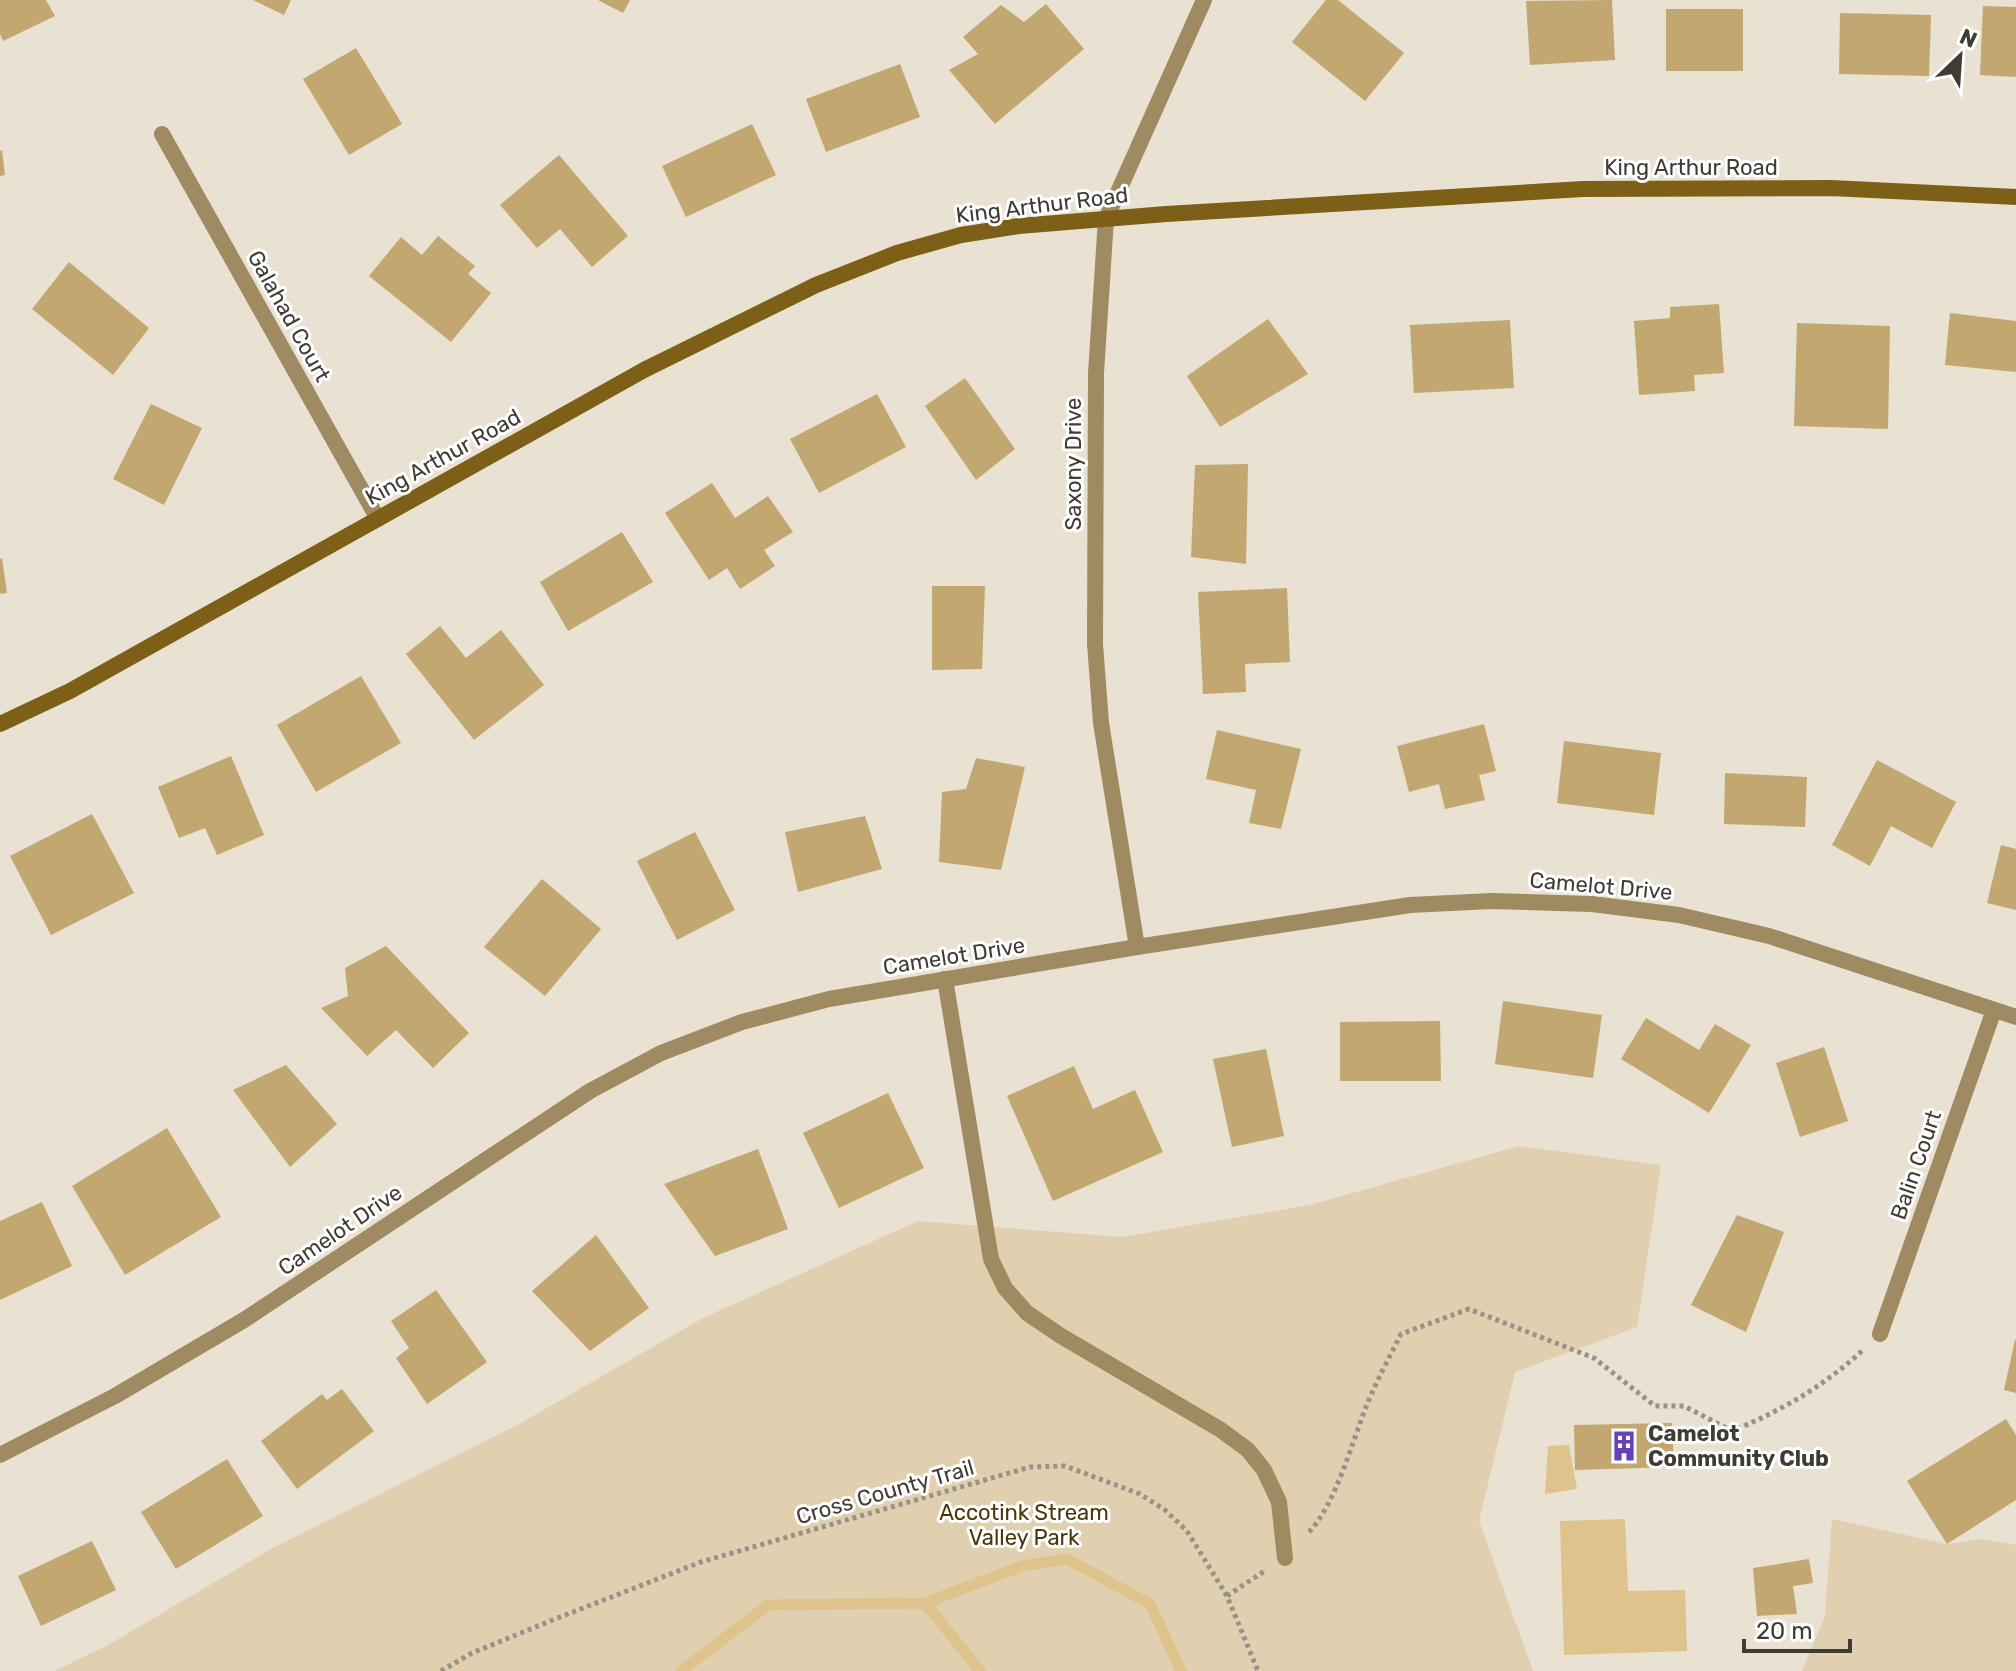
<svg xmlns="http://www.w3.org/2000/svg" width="2016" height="1671" font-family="Rubik,sans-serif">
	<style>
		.green { fill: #e1d0b0 }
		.water { fill: #dfc38c }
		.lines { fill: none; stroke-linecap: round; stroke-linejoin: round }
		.stream { stroke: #dfc38c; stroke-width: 11 }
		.building { fill: #c2a771 }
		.path { stroke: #989287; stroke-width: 5; stroke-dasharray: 4 4; stroke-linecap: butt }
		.lane { stroke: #9f8a61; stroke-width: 16 }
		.street { stroke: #9f8a61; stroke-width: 16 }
		.secondary { stroke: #7d5f17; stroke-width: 16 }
		.labels { text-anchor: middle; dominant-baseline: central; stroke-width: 6; stroke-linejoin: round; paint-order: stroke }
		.street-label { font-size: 22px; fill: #3f3c36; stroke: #fff }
		.poi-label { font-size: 22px; font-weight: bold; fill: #3f3c36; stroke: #fff; text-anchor: start }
		.park-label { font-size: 22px; fill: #4a3609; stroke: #fff }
	</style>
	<rect width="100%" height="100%" fill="#e9e1d2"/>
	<g class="green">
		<path d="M1519,1146L1661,1165L1637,1327L1515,1372L1479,1521L1533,1671H55L108,1645L271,1549L519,1424L703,1318L918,1221L1122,1237L1310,1205Z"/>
		<path d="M1832,1519L1947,1544L1981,1539L2016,1545V1671H1802L1825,1616Z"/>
	</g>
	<g class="water">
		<path d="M1569,1445L1577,1489L1545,1494L1548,1446Z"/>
		<path d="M1625,1519L1628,1591L1685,1590L1687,1651L1564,1655L1560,1521Z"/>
	</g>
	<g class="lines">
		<g class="stream">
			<path d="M925,1603L1022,1566L1067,1559L1150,1604L1181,1671"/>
			<path d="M681,1671L768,1605L925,1603L980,1671"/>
		</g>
	</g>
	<g class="building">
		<path d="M0,0H46L55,16L3,41L0,34Z"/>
		<path d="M253,0H291L284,15Z"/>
		<path d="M598,0H630L623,13Z"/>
		<path d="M1326,0H1338L1404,53L1365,101L1292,42Z"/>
		<path d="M1612,0L1615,60L1530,65L1526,1Z"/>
		<path d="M1046,4L1084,49L995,124L949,70L978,54L963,37L1001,5L1024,22Z"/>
		<path d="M1983,6L2016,7V77L1980,75Z"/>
		<rect x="1666" y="9" width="77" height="62"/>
		<path d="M1840,13L1931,15L1929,76L1839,74Z"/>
		<path d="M356,48L402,124L349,155L303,79Z"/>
		<path d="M900,64L920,117L826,152L806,99Z"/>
		<path d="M752,124L776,175L686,217L662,166Z"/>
		<path d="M2,150L5,175L0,176V151Z"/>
		<path d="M559,155L628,236L592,267L560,229L537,248L500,205Z"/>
		<path d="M438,236L475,266L468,274L491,293L451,342L369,276L401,237L422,255Z"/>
		<path d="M69,262L149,328L113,375L32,309Z"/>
		<path d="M1719,304L1724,373L1694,375L1695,391L1639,395L1634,321L1670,318V307Z"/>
		<path d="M1950,313L2016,321V372L1945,365Z"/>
		<path d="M1268,319L1308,374L1220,427L1187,376Z"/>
		<path d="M1510,320L1514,388L1414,393L1410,325Z"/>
		<path d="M1797,323L1890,326L1888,429L1794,426Z"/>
		<path d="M965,378L1015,449L976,480L925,406Z"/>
		<path d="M877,394L906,447L819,493L790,439Z"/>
		<path d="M151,404L202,428L164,505L113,479Z"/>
		<path d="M1248,464L1246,564L1191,557L1195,465Z"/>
		<path d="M712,483L735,518L768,496L793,532L764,550L775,566L740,589L727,568L709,580L665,513Z"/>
		<path d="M622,532L653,582L568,631L540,582Z"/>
		<path d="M2,558L7,593L0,594V559Z"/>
		<path d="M932,586H985L982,669L932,670Z"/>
		<path d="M1287,588L1290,662L1245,664L1246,692L1203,694L1198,592Z"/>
		<path d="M440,626L466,658L501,630L544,685L474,740L406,654Z"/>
		<path d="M361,676L401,743L316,792L277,725Z"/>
		<path d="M1484,724L1496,771L1479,775L1485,800L1445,809L1439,784L1409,792L1397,746Z"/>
		<path d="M1217,730L1301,749L1281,829L1249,823L1256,790L1206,779Z"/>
		<path d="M1564,741L1661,753L1654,815L1557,803Z"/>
		<path d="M231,756L264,835L217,855L205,828L179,838L158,787Z"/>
		<path d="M976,758L1025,767L1001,870L939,862L942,792L966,789Z"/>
		<path d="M1877,760L1956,802L1932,848L1891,826L1870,866L1832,845Z"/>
		<path d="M1725,773L1807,777L1805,827L1724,824Z"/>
		<path d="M92,814L134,893L51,935L10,856Z"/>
		<path d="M865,816L882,869L798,892L785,832Z"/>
		<path d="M695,832L735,910L677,940L637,861Z"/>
		<path d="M2001,845L2016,849V910L1987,903Z"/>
		<path d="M542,879L601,929L545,996L484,947Z"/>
		<path d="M386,946L469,1033L433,1068L396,1030L367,1056L321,1008L348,996L345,968Z"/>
		<path d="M1503,1001L1602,1015L1593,1078L1495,1064Z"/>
		<path d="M1646,1018L1699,1050L1715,1024L1751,1045L1709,1113L1621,1059Z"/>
		<path d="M1440,1021L1441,1081H1340V1022Z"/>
		<path d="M1824,1047L1848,1121L1800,1137L1776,1063Z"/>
		<path d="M1266,1049L1284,1136L1232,1147L1213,1059Z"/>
		<path d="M286,1065L337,1124L290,1167L233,1090Z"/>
		<path d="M1074,1066L1093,1109L1135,1090L1163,1152L1053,1201L1007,1096Z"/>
		<path d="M888,1093L924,1168L839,1208L803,1133Z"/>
		<path d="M167,1128L221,1217L125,1275L72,1186Z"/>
		<path d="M758,1149L788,1229L715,1256L664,1184Z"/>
		<path d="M42,1202L72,1266L0,1300V1221Z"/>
		<path d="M1737,1215L1784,1232L1746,1332L1691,1305Z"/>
		<path d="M596,1235L649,1308L590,1351L532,1291Z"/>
		<path d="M436,1290L487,1362L427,1404L396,1358L409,1348L391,1321Z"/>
		<path d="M2015,1340H2016V1393L2004,1390Z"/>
		<path d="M342,1389L374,1431L297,1489L261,1441L322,1394L327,1400Z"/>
		<path d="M2006,1419L2016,1435V1500L1947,1544L1907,1481Z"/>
		<path d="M1672,1423L1674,1467L1575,1470L1574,1425Z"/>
		<path d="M227,1459L263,1516L176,1569L141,1512Z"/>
		<path d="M92,1541L116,1590L41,1626L18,1576Z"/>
		<path d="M1809,1559L1813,1583L1793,1586L1797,1614L1757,1616L1753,1568Z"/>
	</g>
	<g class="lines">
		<g class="path">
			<path d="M1309,1532C1335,1505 1352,1443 1366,1407C1376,1382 1389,1358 1401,1334L1469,1309L1594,1358L1655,1406H1684L1732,1431C1781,1411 1824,1386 1863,1350"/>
			<path d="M1227,1596L1266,1570"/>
			<path d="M441,1671L472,1653L550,1621L701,1562L1030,1467L1065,1466L1140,1494L1165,1510L1187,1531L1227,1596L1258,1671"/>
		</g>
		<path class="lane" d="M945,979L991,1259L1005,1288L1027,1313L1061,1336L1221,1430L1248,1450L1264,1470L1279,1502L1285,1558"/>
		<g class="street">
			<path d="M162,134L378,519"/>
			<path d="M1137,947L1101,723L1095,644L1096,373L1106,219L1204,0"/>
			<path d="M1880,1334L1994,1010"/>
			<path d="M0,1455L115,1396L244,1320L590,1091L661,1053L742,1022L829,999L1137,947L1410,905L1492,901L1592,904L1679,915L1769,936L2016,1017"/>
		</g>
		<path class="secondary" d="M0,724L70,691L644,370L816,285L897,253L961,235L1019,226L1166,214L1583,189L1831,188L2016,197"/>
	</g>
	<defs>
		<g id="building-bare" transform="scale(2.4)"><path d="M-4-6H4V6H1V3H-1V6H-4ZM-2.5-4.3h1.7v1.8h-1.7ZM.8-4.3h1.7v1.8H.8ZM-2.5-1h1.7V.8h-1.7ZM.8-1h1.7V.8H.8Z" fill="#6740b8" stroke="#fff" stroke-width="2.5" paint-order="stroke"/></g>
	</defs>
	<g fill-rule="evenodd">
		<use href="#building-bare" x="1624" y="1446"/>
	</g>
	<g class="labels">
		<g class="street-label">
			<text x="1691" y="167">King Arthur Road</text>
			<text transform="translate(1042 205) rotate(-7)">King Arthur Road</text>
			<text transform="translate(289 316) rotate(61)">Galahad Court</text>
			<text transform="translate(443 457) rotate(-29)">King Arthur Road</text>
			<text transform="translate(1073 464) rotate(-90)">Saxony Drive</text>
			<text transform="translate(1601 886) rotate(5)">Camelot Drive</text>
			<text transform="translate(954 956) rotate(-9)">Camelot Drive</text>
			<text transform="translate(1916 1165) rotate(-71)">Balin Court</text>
			<text transform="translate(340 1230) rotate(-34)">Camelot Drive</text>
			<text transform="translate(885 1492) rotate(-16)">Cross County Trail</text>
		</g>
		<g class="poi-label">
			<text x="1648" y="1433">Camelot<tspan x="1648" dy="25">Community Club</tspan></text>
		</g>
		<g class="park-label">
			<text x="1024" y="1512">Accotink Stream<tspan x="1024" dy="25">Valley Park</tspan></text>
		</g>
	</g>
	<g transform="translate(1960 56) rotate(25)" stroke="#ffffff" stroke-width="6" paint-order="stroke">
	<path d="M0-6L14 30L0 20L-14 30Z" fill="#3f3c36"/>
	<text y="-12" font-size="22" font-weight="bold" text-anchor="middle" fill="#3f3c36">N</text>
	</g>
	<path d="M1744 1639v12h106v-12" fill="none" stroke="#3f3c36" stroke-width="4"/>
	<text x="1756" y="1639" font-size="24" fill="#3f3c36" stroke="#ffffff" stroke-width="6" paint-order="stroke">20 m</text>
</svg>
